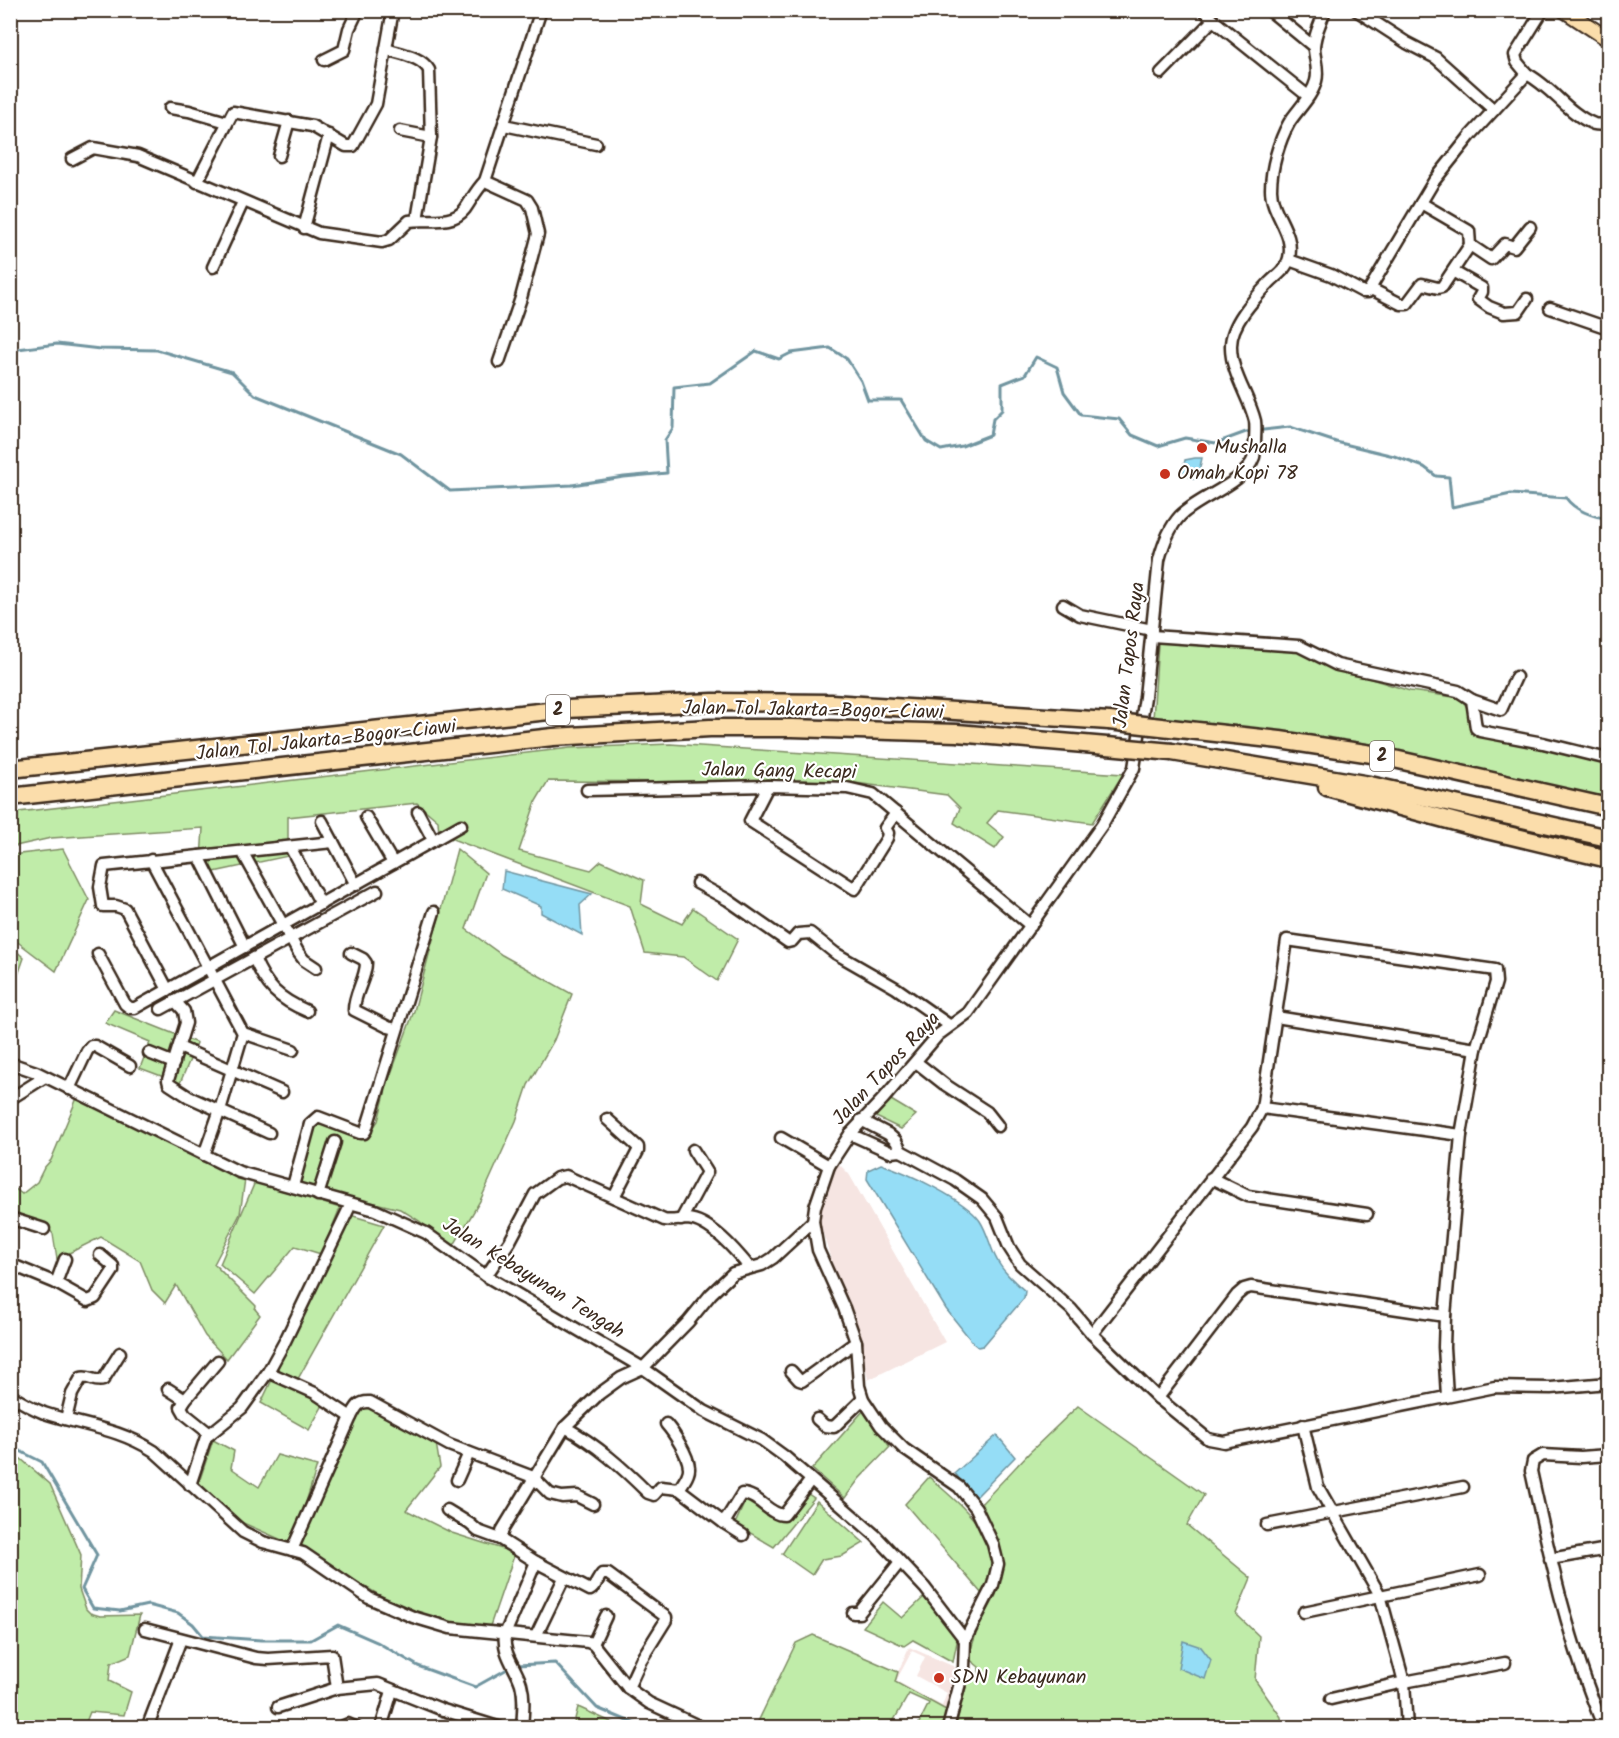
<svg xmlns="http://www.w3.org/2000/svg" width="1619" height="1738" font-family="Kalam,sans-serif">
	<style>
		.built { fill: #f6e5e2; fill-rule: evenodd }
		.green { fill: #c0eca9; stroke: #7e8b64; stroke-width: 1.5 }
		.water { fill: #95ddf6; stroke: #7195a0; stroke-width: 1.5 }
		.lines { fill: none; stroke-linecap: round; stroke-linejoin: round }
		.stream { stroke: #7195a0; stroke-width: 3 }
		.minor-casing { stroke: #3b2a1e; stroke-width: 15 }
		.major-casing { stroke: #3b2a1e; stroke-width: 18 }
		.highway-casing { stroke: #3b2a1e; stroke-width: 21 }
		.minor { stroke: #fff; stroke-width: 10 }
		.major { stroke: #fbddab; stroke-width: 14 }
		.highway { stroke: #fbddab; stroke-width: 16 }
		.highway-bridge-casing { stroke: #3b2a1e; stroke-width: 21; stroke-linecap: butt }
		.highway-bridge { stroke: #fbddab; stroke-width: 16 }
		.poi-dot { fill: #c8321e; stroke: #fff; stroke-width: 2 }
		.labels { text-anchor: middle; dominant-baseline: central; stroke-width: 4.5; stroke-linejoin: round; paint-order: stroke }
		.shield { fill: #fff; stroke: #766a62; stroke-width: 1.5 }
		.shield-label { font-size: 18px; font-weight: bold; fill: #3b2a1e }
		.poi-label { font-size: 20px; fill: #3b2a1e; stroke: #fff; text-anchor: start }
		.street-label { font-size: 20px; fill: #3b2a1e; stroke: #fff }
	</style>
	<rect width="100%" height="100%" fill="#fff"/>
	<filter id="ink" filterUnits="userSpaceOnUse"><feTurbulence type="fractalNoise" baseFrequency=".0167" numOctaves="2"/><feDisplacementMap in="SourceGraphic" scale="12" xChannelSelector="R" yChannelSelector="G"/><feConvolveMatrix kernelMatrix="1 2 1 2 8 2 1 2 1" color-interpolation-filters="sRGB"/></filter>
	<g filter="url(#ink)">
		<g class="built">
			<path d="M838,1163L849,1174L945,1342L868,1380L860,1336L841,1292L816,1211L826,1184Z"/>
			<path d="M909,1647L957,1668V1682L946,1710L894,1681ZM912,1651L925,1657L916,1676L947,1693L942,1706L896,1681Z"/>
		</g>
		<g class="green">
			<path d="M1162,639L1298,647L1331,666L1365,677L1410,691L1461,698L1471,714L1473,734L1608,764V807L1153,719L1158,644Z"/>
			<path d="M670,744L1123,774L1092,823L998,810L987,823L1004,837L995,849L954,823L960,808L947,795L840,781L834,783L548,781L536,801L519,851L591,870L601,861L644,880L641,904L682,924L693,908L738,939L717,981L683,957L645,953L630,906L439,834L438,821L417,803L288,817V856L200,875L203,828L51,838L11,847L10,813L570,748Z"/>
			<path d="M63,849L89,900L56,971L11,937V855Z"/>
			<path d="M457,849L486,873L466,929L502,955L572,994L554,1040L528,1085L516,1121L480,1201L453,1247L418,1220L400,1209L296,1184L318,1121L367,1137L378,1121L388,1082L414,1011Z"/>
			<path d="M11,946L24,958L11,995Z"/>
			<path d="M114,1010L197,1043L180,1083L140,1068L150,1042L105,1023Z"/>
			<path d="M886,1097L916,1115L901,1129L876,1117Z"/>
			<path d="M77,1098L245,1179L240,1214L214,1264L256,1306L255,1309L260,1315L227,1359L205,1336L176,1285L165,1303L152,1290L140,1261L101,1237L57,1259L53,1234L45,1224L11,1211L14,1188L22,1194L37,1182L44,1168L51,1160Z"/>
			<path d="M255,1182L340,1208L321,1254L295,1246L255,1294L220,1264Z"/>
			<path d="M350,1215L384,1225L294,1386L323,1405L309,1430L261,1403Z"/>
			<path d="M362,1405L436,1443L440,1467L406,1510L452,1533L515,1553L489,1629L436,1621L406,1611L300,1548L336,1453Z"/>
			<path d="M1078,1406L1204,1495L1187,1525L1251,1578L1236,1614L1259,1636L1255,1680L1281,1717L1282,1727L955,1728L968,1680L979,1676V1667L968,1658L977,1631L996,1595L1003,1564L995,1536L979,1506L1029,1453Z"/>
			<path d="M864,1410L890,1447L859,1479L845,1498L812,1469Z"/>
			<path d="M213,1440L234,1451L231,1468L259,1487L277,1455L317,1466L293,1545L241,1522L198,1485Z"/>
			<path d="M10,1455L21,1459L50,1484L81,1555L79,1589L86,1609L90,1613L100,1616L140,1615L130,1655L111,1663L109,1681L131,1692L124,1715L90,1712L84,1727H28L21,1721L11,1727Z"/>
			<path d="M929,1477C963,1507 1013,1544 982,1594L905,1504Z"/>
			<path d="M805,1492L814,1498L774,1547L735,1524L747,1497L784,1520Z"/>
			<path d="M817,1501L864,1543L842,1556L822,1559L812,1575L782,1554Z"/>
			<path d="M924,1597L958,1637L953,1662L913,1640L904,1646L863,1627L883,1602L902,1618Z"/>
			<path d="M813,1635L898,1672L895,1682L946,1710L944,1727H917L929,1703L909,1694L890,1727L837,1728L832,1726L755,1728L796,1643Z"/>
			<path d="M578,1707L622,1727H573Z"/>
		</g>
		<g class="water">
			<path d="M1195,458H1202L1198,476L1194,479L1182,473L1185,460Z"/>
			<path d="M504,871L592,894L580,905L582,935L541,913V906L502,889Z"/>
			<path d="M881,1164C906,1172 966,1200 980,1221C988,1233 990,1248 997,1260C1003,1272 1015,1282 1025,1291L1024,1298L983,1346L978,1347L974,1344L946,1309L867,1179L868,1170Z"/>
			<path d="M997,1435L1015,1457L974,1499L955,1473Z"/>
			<path d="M1183,1641L1201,1647L1211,1660L1205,1679L1178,1668Z"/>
		</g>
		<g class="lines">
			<g class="stream">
				<path d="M10,350L57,344L100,349L157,350L232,372L255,395L401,454L450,491L572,485L624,477L667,473L665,440L673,428L674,387L710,383L756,351L779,359L791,353L830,348L847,359L861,381L868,400H901L926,441L941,450L962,446L990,435L993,419L1002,410V384L1025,375L1036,357L1057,367L1064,392L1081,415L1119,419L1132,435L1158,446L1185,438L1216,443L1246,432L1290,427L1336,442L1394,456L1424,467L1436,476L1449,477L1452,507L1511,494L1566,498C1574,510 1595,518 1608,518"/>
				<path d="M10,1446L42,1462L97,1555L82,1589L93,1608L120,1611L148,1605L178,1613L193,1624L203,1636L261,1640H311L338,1625L377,1642L418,1666L475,1687L511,1667"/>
				<path d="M517,1665L555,1663L597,1708L645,1728"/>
			</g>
			<g class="minor-casing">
				<g id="minor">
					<path d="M1204,10L1213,20L1308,96"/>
					<path d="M1269,10L1314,47"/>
					<path d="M1356,10L1407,43L1436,58L1494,110"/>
					<path d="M386,49C400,54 421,56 429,70L431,137L417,220"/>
					<path d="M324,60L344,50L349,29L358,10"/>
					<path d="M1161,73L1213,20"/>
					<path d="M1527,74L1517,62L1515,55L1543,10"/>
					<path d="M170,108L189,111L227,122"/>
					<path d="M504,125L596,144"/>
					<path d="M400,131L431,137"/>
					<path d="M279,156L289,121"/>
					<path d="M72,159L93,148L138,156L319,233L382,242L389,240L409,221C427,218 452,226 465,209C472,199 476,190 485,181L541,10"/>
					<path d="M485,181L527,200L532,208L538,234L521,298L499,362"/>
					<path d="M197,182L233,112L312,126L346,146H353L376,104L393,10"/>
					<path d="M1421,203L1469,231L1470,245L1491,259L1505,244L1514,247L1530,227"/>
					<path d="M304,228L329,135"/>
					<path d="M1289,260L1331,275L1363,292H1368L1434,181L1470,136L1527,74C1552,87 1568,114 1594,124C1598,125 1604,124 1608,124"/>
					<path d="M213,267L243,202"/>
					<path d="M1454,272L1482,288V292L1478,299L1489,307L1504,313L1518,312L1527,299"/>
					<path d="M1371,289L1401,304H1407L1422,284L1438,288L1442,287L1470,245"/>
					<path d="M1550,308L1608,328"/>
					<path d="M1063,605L1080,615L1152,630"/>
					<path d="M1152,636L1299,646L1337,665L1458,691L1472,700L1476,728L1480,731L1543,743L1608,759"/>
					<path d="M1472,700L1501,710L1516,677"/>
					<path d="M768,786L750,821L855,889L887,838L888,833L885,828L896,813"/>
					<path d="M587,790L768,786L847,788L873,794L1031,926"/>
					<path d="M418,812L433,840"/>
					<path d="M366,817L393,863"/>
					<path d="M322,821L356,885"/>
					<path d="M290,847L321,904"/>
					<path d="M243,853L298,952L304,960L316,968"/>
					<path d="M199,856L245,947"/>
					<path d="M151,860L243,1033L220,1110L204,1155"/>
					<path d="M697,883L728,900L788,942L792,941L798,934L810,933L835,953L896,988L949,1025"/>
					<path d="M351,953L363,959L366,963C366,979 354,993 354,1010L388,1027L396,1029"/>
					<path d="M98,954L125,1004L130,1008H135L461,825"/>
					<path d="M254,958C266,987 279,999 307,1011"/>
					<path d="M168,990L125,909L116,906H103L100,887L104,866L333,842"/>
					<path d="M175,1001L184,1011L186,1023L168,1080L169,1084L189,1097L269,1133"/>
					<path d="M161,1009L377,891"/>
					<path d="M1276,1017L1476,1049"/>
					<path d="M243,1033L293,1050"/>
					<path d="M179,1047L282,1092"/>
					<path d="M149,1053L174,1063"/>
					<path d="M916,1062L944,1084L987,1112L998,1126"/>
					<path d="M10,1063L36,1072L239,1172L375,1210L426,1233L486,1276L643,1368L704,1411L762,1440L784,1456L875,1535L925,1588L965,1640"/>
					<path d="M69,1089L87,1051L91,1046H95L130,1066"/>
					<path d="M10,1099L45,1077"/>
					<path d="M1262,1108L1461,1135"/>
					<path d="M607,1119L638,1147V1151L614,1197"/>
					<path d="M861,1120L888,1134L896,1141L901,1151L955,1180L982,1199L997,1217L1009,1247L1020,1264L1071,1309L1092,1334L1158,1398L1208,1439L1224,1442L1495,1387L1551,1388L1608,1383"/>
					<path d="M850,1134L890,1152L901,1151"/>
					<path d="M781,1138L829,1166"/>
					<path d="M1211,1178L1248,1196L1367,1214"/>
					<path d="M293,1186L310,1124L318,1117L360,1133H364L366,1130L434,912"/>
					<path d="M318,1195L335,1142"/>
					<path d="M10,1218L44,1229"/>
					<path d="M681,1220L707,1172L693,1150"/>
					<path d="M10,1264L56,1283L88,1301L95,1298L113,1271V1266L100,1255"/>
					<path d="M486,1276L510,1241L535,1194L557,1178L566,1176L664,1220C672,1222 679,1219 687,1219C710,1220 736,1251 750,1268"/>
					<path d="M56,1283L65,1259"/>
					<path d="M1092,1334L1252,1127L1262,1108L1287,940L1495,970L1496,982L1476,1049L1461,1135L1445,1316L1444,1347L1447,1396"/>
					<path d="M791,1371L799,1380L802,1381L856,1342"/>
					<path d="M268,1372L315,1393L351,1417"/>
					<path d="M168,1389L185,1400"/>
					<path d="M10,1395C21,1402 32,1408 44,1413C83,1426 118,1428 154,1451L243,1532L263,1542L303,1553L369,1598L413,1617L450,1628L588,1642L593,1644L628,1688L649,1703L703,1728"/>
					<path d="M1158,1398L1237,1295L1244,1289L1251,1287L1445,1316"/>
					<path d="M66,1419L72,1394L81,1378C88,1375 95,1383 103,1380L120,1353"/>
					<path d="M817,1419L825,1426L834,1427L863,1399"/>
					<path d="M666,1424C674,1433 688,1455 689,1467C690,1474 683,1483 679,1489"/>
					<path d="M1303,1425L1318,1487L1380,1595L1404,1682L1407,1728"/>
					<path d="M565,1427C597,1445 622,1467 648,1493L654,1495L661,1487L679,1489L724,1523L743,1535"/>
					<path d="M210,1434L185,1414L181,1407L185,1400L218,1361"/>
					<path d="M457,1480L469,1453"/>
					<path d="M190,1485L206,1437L242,1408L268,1372L285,1341L351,1204"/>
					<path d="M447,1510L470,1524L478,1531L500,1539"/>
					<path d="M724,1523L742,1494C758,1494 769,1515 784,1515L810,1481"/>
					<path d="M1267,1525L1463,1487"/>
					<path d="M292,1550L351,1417C356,1408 358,1401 370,1402L449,1445L533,1477L550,1494L562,1497L577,1496L593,1504"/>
					<path d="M1550,1559L1608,1549"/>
					<path d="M536,1562L590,1590C596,1587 597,1579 602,1574H608L666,1617V1620L641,1660L628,1688"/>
					<path d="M1304,1612L1480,1575"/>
					<path d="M853,1613H859L900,1562"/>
					<path d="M145,1629L256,1658L268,1659L332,1655L337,1688"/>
					<path d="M536,1636L564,1578"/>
					<path d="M593,1644L606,1616"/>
					<path d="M1331,1699L1404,1682L1505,1663"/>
					<path d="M278,1707L337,1688L378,1684L443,1710L501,1728"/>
					<path d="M147,1728L181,1639"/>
					<path d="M339,1728L348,1724L357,1728"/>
					<path d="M381,1728L392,1691"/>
					<path d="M522,1728C523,1713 525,1698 521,1684C516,1667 502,1654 505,1634L536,1562L500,1539L503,1529L565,1427L599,1394L621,1378L643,1368L688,1322L711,1294L733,1273L762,1265L773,1258L813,1221"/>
					<path d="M948,1728L964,1668L965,1640L993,1585L998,1564L993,1544L976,1508L959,1487L904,1449L881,1426L863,1399L859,1386L856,1342L844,1308L818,1250L813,1221L815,1207L829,1166L850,1134L884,1098L938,1035L968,1013L1102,825L1134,768L1145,697L1159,560C1163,545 1169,528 1180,516C1201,495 1244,485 1254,457C1255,453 1255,447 1255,443C1255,436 1256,428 1255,421C1249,396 1231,373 1231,347C1230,324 1255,298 1270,282C1277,275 1287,269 1289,258C1295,232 1271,214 1271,189C1271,168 1279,141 1289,123C1297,110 1312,97 1316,81C1319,71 1315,60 1314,50C1313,36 1321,23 1325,10"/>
					<path d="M1604,1728C1569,1645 1550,1558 1531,1471L1533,1461L1543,1455L1581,1457L1608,1455"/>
				</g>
			</g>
			<g class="major-casing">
				<path id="major" d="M1564,10L1608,39"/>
			</g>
			<g class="highway-casing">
				<g id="highway">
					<path d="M1152,726L1280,740L1372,754L1608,807"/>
					<path d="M1172,752L1370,785L1608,838"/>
					<path d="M10,769L567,709L713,702L831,703L1109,721"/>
					<path d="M1327,787L1474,827L1608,859"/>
					<path d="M10,797L553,737L710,728H792L957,733L1107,746"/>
				</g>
			</g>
			<use href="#minor" class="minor"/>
			<use href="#major" class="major"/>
			<use href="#highway" class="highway"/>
			<g class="highway-bridge-casing">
				<g id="highway-bridge">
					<path d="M1109,721L1152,726"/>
					<path d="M1107,746L1172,752"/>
				</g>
			</g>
			<use href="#highway-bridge" class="highway-bridge"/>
		</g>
	</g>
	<g class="poi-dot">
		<circle cx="1202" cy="448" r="6"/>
		<circle cx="1165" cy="474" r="6"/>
		<circle cx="939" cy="1678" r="6"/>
	</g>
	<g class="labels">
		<g class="shield">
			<rect x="546" y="695" width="24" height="30" rx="4.5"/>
			<rect x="1370" y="741" width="24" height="30" rx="4.5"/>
		</g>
		<g class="shield-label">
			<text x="558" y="710">2</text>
			<text x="1382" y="756">2</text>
		</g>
		<g class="poi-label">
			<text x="1214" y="448">Mushalla</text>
			<text x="1177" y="474">Omah Kopi 78</text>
			<text x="951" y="1678">SDN Kebayunan</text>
		</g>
		<g class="street-label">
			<text transform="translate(1130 655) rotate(-83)">Jalan Tapos Raya</text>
			<text transform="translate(813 711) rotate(1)">Jalan Tol Jakarta–Bogor–Ciawi</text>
			<text transform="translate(326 741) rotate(-6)">Jalan Tol Jakarta–Bogor–Ciawi</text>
			<text transform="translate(779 772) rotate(1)">Jalan Gang Kecapi</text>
			<text transform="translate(887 1069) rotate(-47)">Jalan Tapos Raya</text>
			<text transform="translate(533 1279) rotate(32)">Jalan Kebayunan Tengah</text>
		</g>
	</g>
	<rect width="1619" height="1738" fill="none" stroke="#fff" stroke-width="36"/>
	<rect x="18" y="18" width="1583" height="1702" fill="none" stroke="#3b2a1e" stroke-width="2" filter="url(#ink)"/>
</svg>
